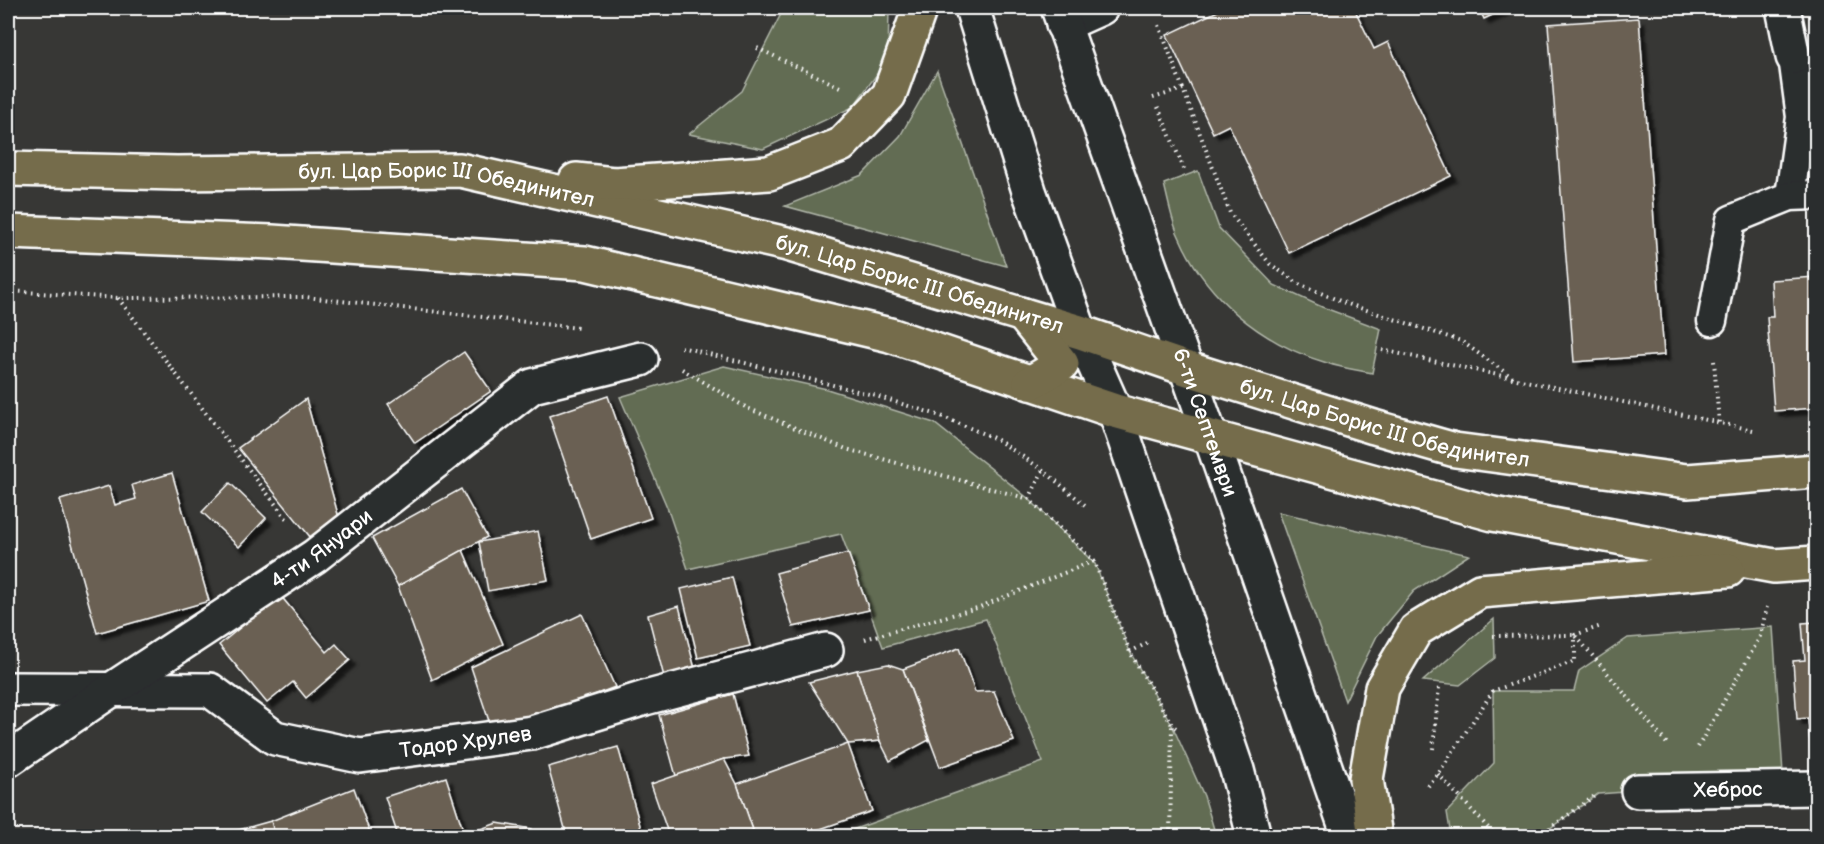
<svg xmlns="http://www.w3.org/2000/svg" width="1824" height="844" font-family="'Balsamiq Sans',sans-serif">
	<style>
		.green { fill: #626c53; stroke: #b0b6a9; stroke-width: 1.5 }
		.building { fill: #6a6152; stroke: #fff; stroke-width: 1.5; filter: url(#shadow) }
		.lines { fill: none; stroke-linecap: round; stroke-linejoin: round }
		.service-casing { stroke: #fff; stroke-width: 33 }
		.pedestrian-casing { stroke: #fff; stroke-width: 38 }
		.minor-casing { stroke: #fff; stroke-width: 38 }
		.secondary-casing { stroke: #fff; stroke-width: 38 }
		.primary-casing { stroke: #fff; stroke-width: 38 }
		.path { stroke: #fff; stroke-width: 4; stroke-dasharray: 1.5 4.5; stroke-linecap: butt }
		.service { stroke: #2a2d2e; stroke-width: 28 }
		.pedestrian { stroke: #2a2d2e; stroke-width: 33 }
		.minor { stroke: #2a2d2e; stroke-width: 33 }
		.secondary { stroke: #2a2d2e; stroke-width: 33 }
		.primary { stroke: #746c4b; stroke-width: 33 }
		.labels { text-anchor: middle; dominant-baseline: central; stroke-width: 5; stroke-linejoin: round; paint-order: stroke }
		.street-label { font-size: 21px; fill: #fff; stroke: #2a2d2e }
	</style>
	<defs>
		<filter id="shadow"><feDropShadow dx="5.5" dy="5.5" stdDeviation="1.5" flood-color="#0009"/></filter>
	</defs>
	<rect width="100%" height="100%" fill="#373735"/>
	<filter id="ink" filterUnits="userSpaceOnUse"><feTurbulence type="fractalNoise" baseFrequency=".0167" numOctaves="2"/><feDisplacementMap in="SourceGraphic" scale="12" xChannelSelector="R" yChannelSelector="G"/><feConvolveMatrix kernelMatrix="1 2 1 2 8 2 1 2 1" color-interpolation-filters="sRGB"/></filter>
	<g filter="url(#ink)">
		<g class="green">
			<path d="M784,8H889L888,59L853,107L763,149L689,134L742,91Z"/>
			<path d="M937,71L1006,266L785,206L862,175L900,136Z"/>
			<path d="M1198,171L1219,228L1274,285L1322,307L1381,329L1372,373C1357,370 1341,368 1327,363C1260,343 1204,297 1177,232C1171,217 1168,200 1164,184Z"/>
			<path d="M724,366L827,389L934,423L1029,499L1095,564L1130,652L1172,725L1204,796L1216,836H835L1043,762L986,619L883,647L841,534L688,569L667,507L620,397Z"/>
			<path d="M1278,512L1469,555L1414,591L1377,636L1345,701Z"/>
			<path d="M1494,619L1495,658L1460,685L1423,681Z"/>
			<path d="M1773,627L1784,788L1638,791L1598,794L1539,836H1451L1447,812L1494,763L1493,691H1574L1579,671L1628,638Z"/>
		</g>
		<g class="building">
			<path d="M1224,8H1354L1374,49L1388,42L1451,176L1289,253L1229,125L1213,133L1167,35Z"/>
			<path d="M1479,8H1507L1484,19Z"/>
			<path d="M1639,18L1664,355L1574,362L1548,24Z"/>
			<path d="M1816,277V408L1774,411L1767,317H1773L1771,280Z"/>
			<path d="M464,352L491,391L415,443L388,404Z"/>
			<path d="M608,396L651,518L591,539L549,416Z"/>
			<path d="M306,399L339,518L311,538L238,448Z"/>
			<path d="M172,473L209,601L97,633L60,500L109,486L115,505L136,499L132,485Z"/>
			<path d="M230,483L266,518L239,547L202,512Z"/>
			<path d="M461,489L487,537L398,586L372,538Z"/>
			<path d="M538,531L548,580L488,591L479,542Z"/>
			<path d="M463,550L503,644L432,680L398,586Z"/>
			<path d="M848,553L869,610L793,627L776,573Z"/>
			<path d="M732,577L750,646L698,658L681,589Z"/>
			<path d="M280,595L327,652L336,644L350,660L306,698L293,682L267,703L219,645Z"/>
			<path d="M679,606L695,669L664,677L648,615Z"/>
			<path d="M582,614L615,687L548,713L492,730L471,667Z"/>
			<path d="M1816,622V757H1811L1808,718L1797,719L1793,661L1805,660L1802,623Z"/>
			<path d="M959,648L975,692L994,691L1014,741L940,767L903,669Z"/>
			<path d="M888,664L903,669L929,740L890,761L880,741L857,670Z"/>
			<path d="M857,670L880,741L848,744L809,682Z"/>
			<path d="M733,694L749,756L724,759L676,776L659,715Z"/>
			<path d="M848,744L872,811L800,836H755L737,784Z"/>
			<path d="M618,747L641,829L616,836H567L548,767Z"/>
			<path d="M724,759L737,784L753,830L734,836H669L651,784Z"/>
			<path d="M446,777L465,836H398L385,797Z"/>
			<path d="M354,788L371,836H275L271,821Z"/>
			<path d="M271,821L275,836H217Z"/>
			<path d="M497,823L532,829L533,836H465L464,835Z"/>
		</g>
		<g class="lines">
			<g class="service-casing">
				<g id="service">
					<path d="M1790,196L1801,117L1793,57"/>
					<path d="M1712,321L1731,220L1790,196L1816,195"/>
				</g>
			</g>
			<g class="pedestrian-casing">
				<g id="pedestrian">
					<path id="s1" d="M8,689L210,690L275,738L360,756L532,733L645,698L826,650"/>
					<path id="s2" d="M8,760L111,690L315,556L532,386L641,359"/>
				</g>
			</g>
			<g class="minor-casing">
				<g id="minor">
					<path d="M1783,8L1793,57"/>
					<path d="M1063,25L1101,8"/>
					<path id="s3" d="M1638,791L1816,788"/>
				</g>
			</g>
			<g class="secondary-casing">
				<g id="secondary">
					<path d="M972,8L1029,191L1080,332L1115,411L1237,770L1254,836"/>
					<path id="s4" d="M1058,8L1211,438L1349,836"/>
				</g>
			</g>
			<g class="primary-casing">
				<g id="primary">
					<path id="s5" d="M8,169L177,173L460,170L787,244L1080,332L1185,368L1374,427L1455,450L1687,481L1816,471"/>
					<path d="M576,180L614,184L769,173L841,145L889,95L920,8"/>
					<path d="M8,232L272,242L585,263L890,335L1115,411L1493,514L1774,566L1816,563"/>
					<path d="M1023,315L1062,364L1030,383"/>
					<path d="M1375,836L1366,779L1382,688L1416,630L1480,591L1728,570"/>
				</g>
			</g>
			<g class="path">
				<path d="M1159,25L1183,89"/>
				<path d="M757,48L840,87"/>
				<path d="M1153,98L1183,89L1230,213L1270,264L1299,284L1345,303L1461,341L1516,380"/>
				<path d="M1158,107L1184,169"/>
				<path d="M8,291L118,298L306,297L579,328"/>
				<path d="M118,298L289,522"/>
				<path d="M681,347L873,395L941,416L996,439L1043,470L1085,505"/>
				<path d="M1382,350L1753,430"/>
				<path d="M1714,361L1719,423"/>
				<path d="M682,369L747,408L846,449L1029,499L1094,561L1130,652L1172,725L1176,728"/>
				<path d="M1029,499L1043,470"/>
				<path d="M1493,636L1575,635L1669,746"/>
				<path d="M865,639L977,608L1094,561"/>
				<path d="M1130,652L1149,642"/>
				<path d="M1698,747L1755,646L1760,636L1767,607"/>
				<path d="M1433,749L1439,687"/>
				<path d="M1438,774L1496,836"/>
				<path d="M1428,786L1438,774L1493,691L1575,661V635L1601,626"/>
				<path d="M1170,836L1172,726"/>
				<path d="M1539,836L1596,795"/>
			</g>
			<use href="#service" class="service"/>
			<use href="#pedestrian" class="pedestrian"/>
			<use href="#minor" class="minor"/>
			<use href="#secondary" class="secondary"/>
			<use href="#primary" class="primary"/>
		</g>
	</g>
	<g class="labels">
		<g class="street-label">
			<text stroke="none"><textPath href="#s5" startOffset="440">бул. Цар Борис III Обединител</textPath></text>
			<text stroke="none"><textPath href="#s5" startOffset="926">бул. Цар Борис III Обединител</textPath></text>
			<text stroke="none"><textPath href="#s5" startOffset="1412">бул. Цар Борис III Обединител</textPath></text>
			<text stroke="none"><textPath href="#s4" startOffset="440">6-ти Септември</textPath></text>
			<text stroke="none"><textPath href="#s2" startOffset="378">4-ти Януари</textPath></text>
			<text stroke="none"><textPath href="#s1" startOffset="476">Тодор Хрулев</textPath></text>
			<text stroke="none"><textPath href="#s3" startOffset="90">Хеброс</textPath></text>
		</g>
	</g>
	<rect width="1824" height="844" fill="none" stroke="#2a2d2e" stroke-width="30"/>
	<rect x="15" y="15" width="1794" height="814" fill="none" stroke="#fff" stroke-width="2" filter="url(#ink)"/>
</svg>
